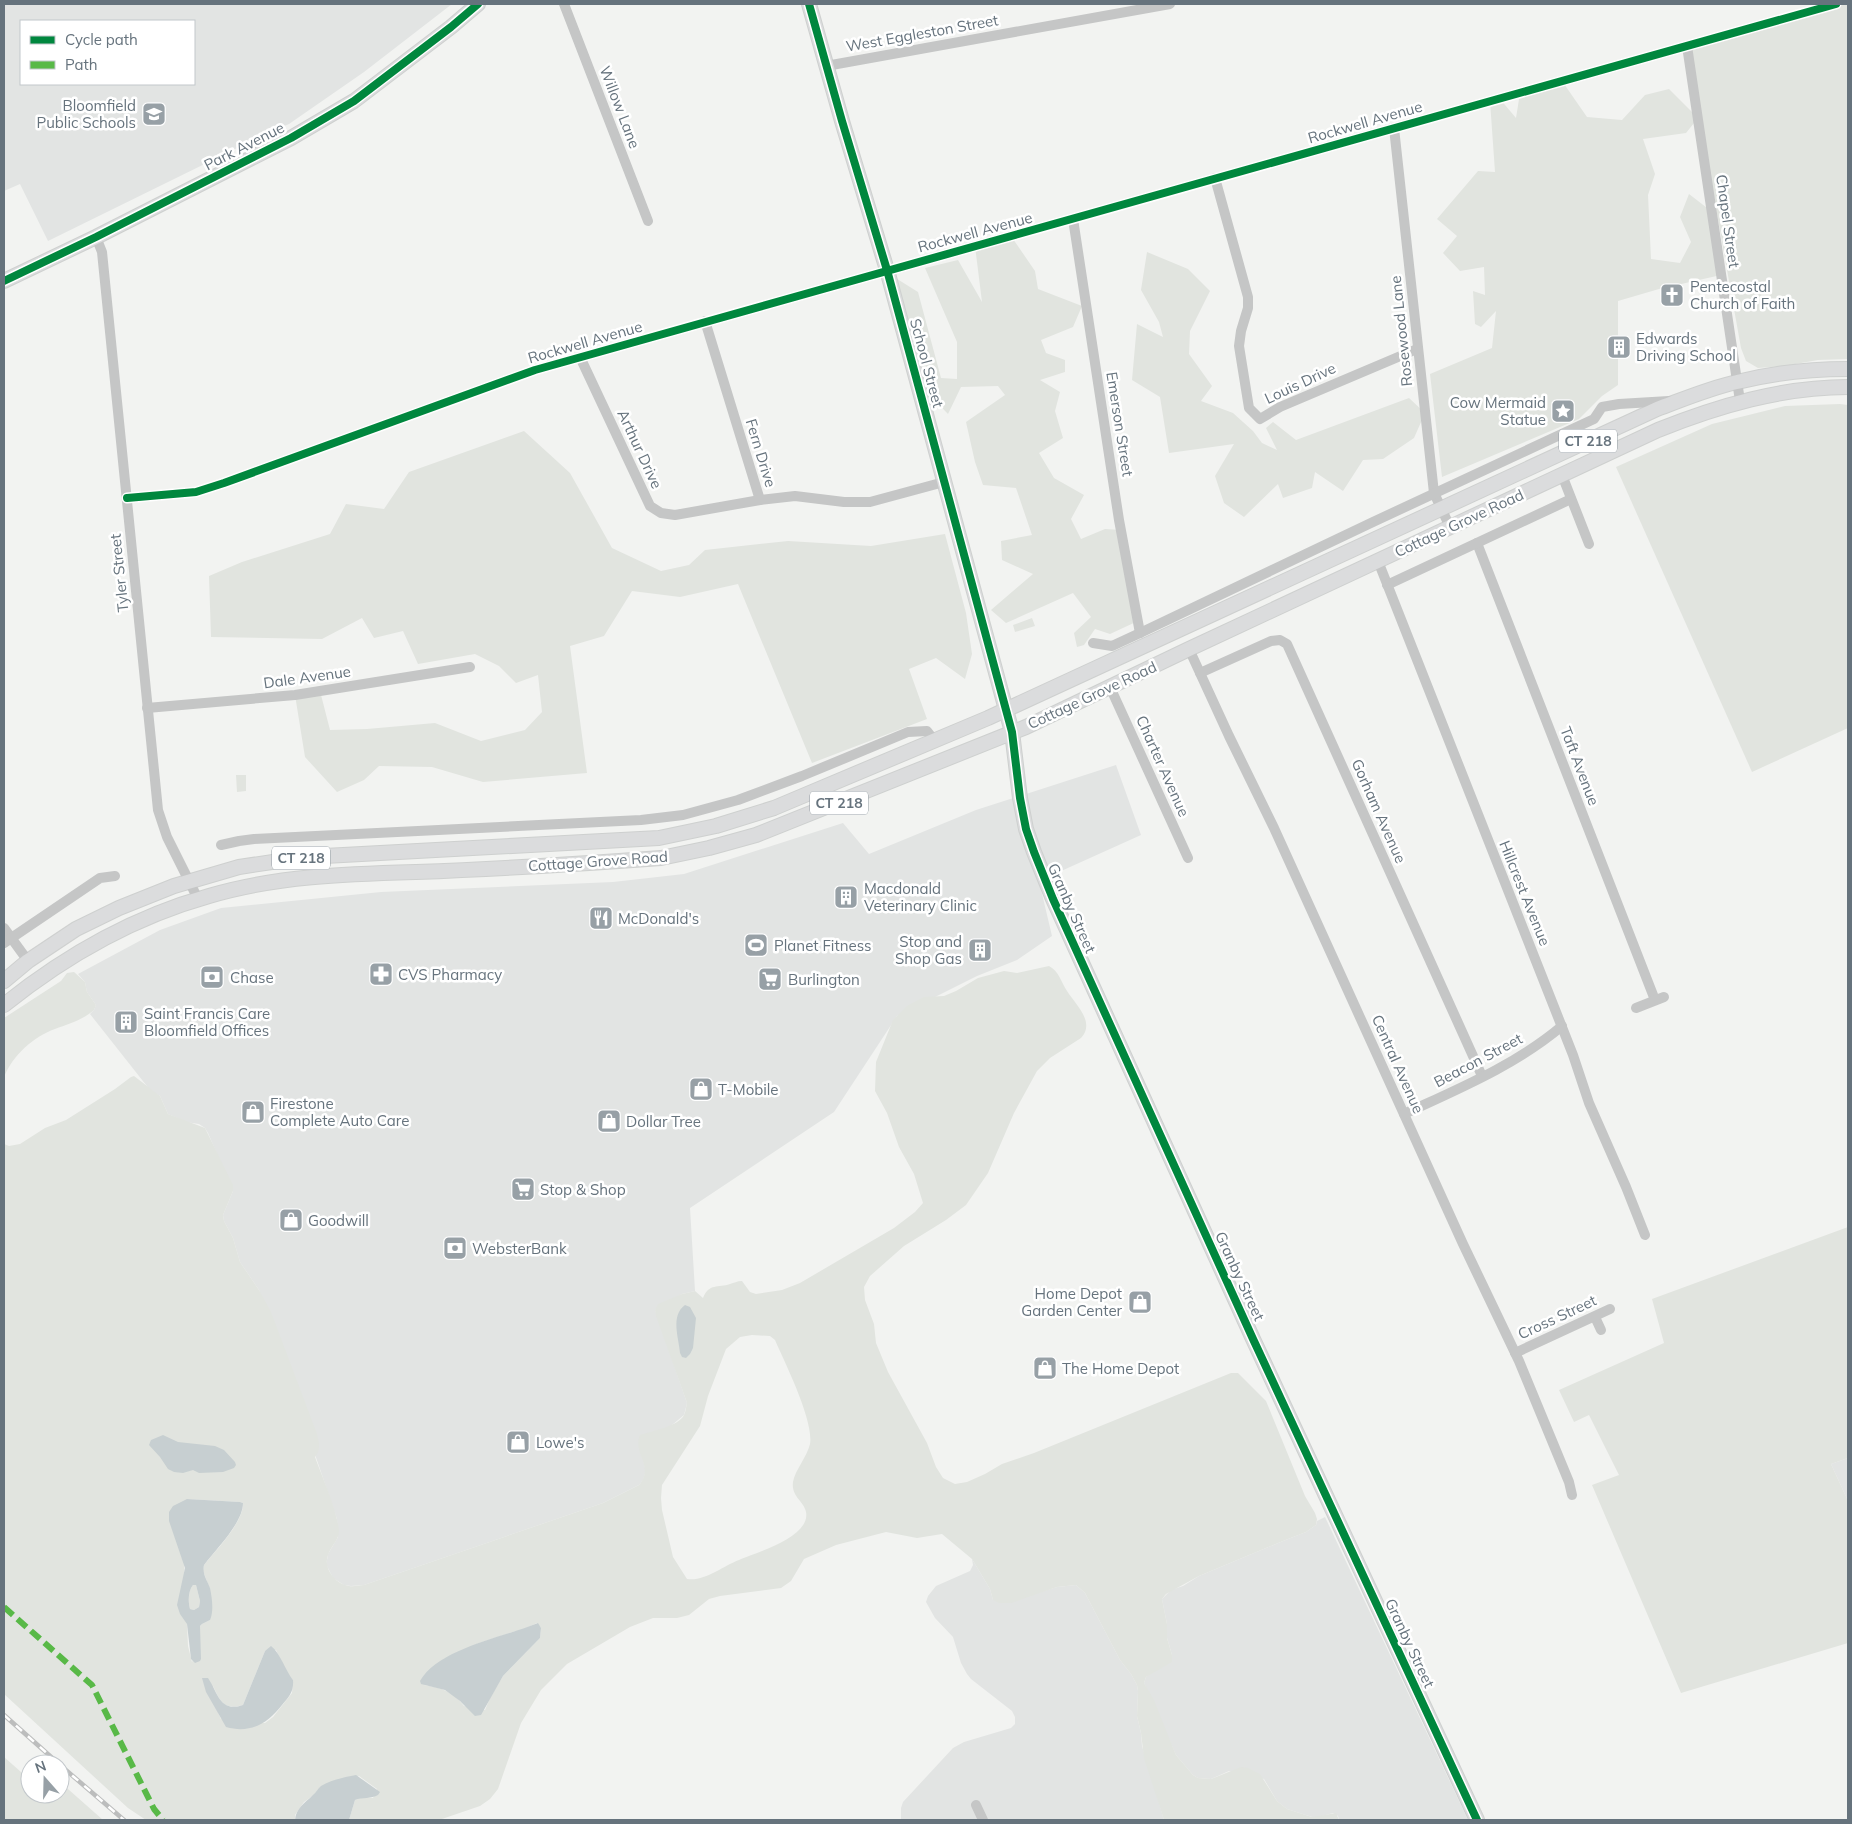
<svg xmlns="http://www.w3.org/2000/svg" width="1852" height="1824" font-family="Mulish,sans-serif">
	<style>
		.built { fill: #e2e4e3; fill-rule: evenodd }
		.green { fill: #e1e4df; fill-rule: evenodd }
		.water { fill: #c7cfd1; fill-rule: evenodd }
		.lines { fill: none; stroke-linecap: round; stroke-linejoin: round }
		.major-casing { stroke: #ced0cf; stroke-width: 16 }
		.minor { stroke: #c5c6c6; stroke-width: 10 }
		.major { stroke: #dbdcdd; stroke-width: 14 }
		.rail-casing { stroke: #bcbdbd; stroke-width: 4.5 }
		.rail { stroke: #fff; stroke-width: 2.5; stroke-dasharray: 8; stroke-linecap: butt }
		.quiet { stroke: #58b947; stroke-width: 6; stroke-dasharray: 12 6; stroke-linecap: butt }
		.cycleway-casing { stroke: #fff; stroke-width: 11 }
		.cycleway { stroke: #00873e; stroke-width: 8 }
		.labels { text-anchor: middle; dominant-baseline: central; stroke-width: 5; stroke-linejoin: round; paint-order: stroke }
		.shield { fill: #fff; stroke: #949da4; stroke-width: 1 }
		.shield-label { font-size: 14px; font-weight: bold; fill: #66737d }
		.street-label { font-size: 15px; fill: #66737d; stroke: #fff }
		.poi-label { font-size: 15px; fill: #66737d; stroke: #fff; text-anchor: start }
	</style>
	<rect width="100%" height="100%" fill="#f2f3f1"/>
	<g class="built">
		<path d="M4,4H452L364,72L289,124L274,130L48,241L20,184L4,191ZM21,21H194V84H21Z"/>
		<path d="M1116,765L1141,835L1039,881L1052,936L1017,960L977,976L897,1016L834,1112L690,1208L695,1291L682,1294L655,1310L687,1403L684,1415L672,1425L643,1459L646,1471L643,1480L639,1485L603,1503L364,1585L351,1586L344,1585L333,1578L327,1566V1560L328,1554L338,1537L337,1519L259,1290L240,1262L233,1238L224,1221L223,1215L233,1191L208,1133L205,1128L199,1124L186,1122L168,1114L160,1096L150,1090L90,1014L94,1010L96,1005L87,992L85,982L78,974L160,930L221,908L381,892L613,882L684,874L843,823L869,854L976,810Z"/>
		<path d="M1848,1458V1501L1831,1464Z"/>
		<path d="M1325,1517L1468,1820H1339L1338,1816L1333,1813L1318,1817H1312L1287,1809L1277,1801L1264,1779L1229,1771L1211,1779L1198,1778L1193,1775L1176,1755L1144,1683L1146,1677L1172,1655L1167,1638V1624L1162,1599L1171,1590L1183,1586L1199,1576L1283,1541L1306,1532L1316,1525L1317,1521Z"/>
		<path d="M972,1559L990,1589L993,1600L1034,1594L1057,1587L1076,1585L1085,1593L1120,1660L1131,1674L1137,1685L1138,1691L1137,1716L1141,1733L1142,1746L1164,1820H901V1808L903,1802L953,1748L964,1742L1011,1728L1015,1724V1717L1012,1711L971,1679L967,1674L961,1663L953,1637L935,1618L926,1602L928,1596L936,1586L970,1571L973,1565Z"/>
	</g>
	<g class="green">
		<path d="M1836,4H1848V359L1818,360L1784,366L1758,368L1746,361L1741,348L1687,46Z"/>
		<path d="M1562,81L1587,117L1622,120L1645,95L1669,89L1698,118L1686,133L1643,139L1655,174L1648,195L1651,259L1680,263L1691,242L1680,217L1689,194L1711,211L1721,275L1659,289L1618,301V385L1602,396L1579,419L1442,477L1430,374L1492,348L1496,311L1481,327L1475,324L1473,291L1485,295L1484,267L1460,271L1443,253L1457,236L1437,219L1478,171L1495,172L1490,101L1500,99L1516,118L1520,93Z"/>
		<path d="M1011,236L1035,271L1038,289L1082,306L1073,327L1041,340L1046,353L1065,360V372L1040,380L1060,392L1055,411L1063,438L1039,453L1054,478L1084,495L1071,519L1081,539L1105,529L1121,530L1138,621L1110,634L1095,629L1084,645L1077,647L1074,633L1091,617L1073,593L1006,623L991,610L1033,574L1002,560L1001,541L1032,535L1016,488L983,485L975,462L966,422L1005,395L998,386L961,387L948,414L918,383L894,277L918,292L941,378L957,379V342L925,268L958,260L982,302L975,246Z"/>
		<path d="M1147,252L1188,269L1210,291L1190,331L1189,354L1212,386L1201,401L1233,413L1253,431L1262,443L1277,450L1266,428L1273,422L1296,440L1409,398L1425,413L1414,438L1383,459L1363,460L1343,491L1315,472L1312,488L1283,498L1278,484L1244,517L1224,503L1215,476L1234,444L1169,453L1160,397L1132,380L1137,324L1163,337L1159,322L1141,290Z"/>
		<path d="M1840,404L1848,405V728L1752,772L1616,467L1712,424L1785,406Z"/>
		<path d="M524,431L570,473L612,548L661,571L689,565L705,550L788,541L871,546L945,534L966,613L972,654L965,679L936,658L909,669L927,719L812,763L738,584L680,597L632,591L604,636L570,646L587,773L483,782L432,767L379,766L364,780L337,792L305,757L295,695L320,691L330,730L367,729L435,723L481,741L525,730L542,712L538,675L516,683L499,666L475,654L418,664L403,631L374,638L362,618L322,639L211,637L209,576L242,562L330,534L346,504L384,509L409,472Z"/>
		<path d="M1032,618L1035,626L1015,632L1013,625Z"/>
		<path d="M236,775H246V791L237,792Z"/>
		<path d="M1049,966C1059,971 1061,982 1067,991C1075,1004 1096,1022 1081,1038L1050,1058L1037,1071L1014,1113L988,1173L966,1205L946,1220L904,1246L870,1276L864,1287L865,1300L874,1324L876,1343L888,1372L927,1443L936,1467L943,1478L955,1484L967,1482L985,1474L1002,1464L1034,1453L1231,1373H1238L1266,1401L1305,1496L1315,1513L1317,1519L1316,1525L1306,1532L1283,1541L1199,1576L1166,1594L1162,1599L1167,1624V1638L1172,1655V1662L1146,1677L1144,1683L1154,1700L1176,1755L1193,1775L1198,1778L1211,1779L1241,1767L1248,1768L1260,1774L1277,1801L1287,1809L1312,1817L1336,1813L1339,1820H1164L1144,1758L1141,1733L1137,1716L1138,1691L1137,1685L1131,1674L1120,1660L1085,1593L1076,1585L1057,1587L1011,1603H999L993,1600L990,1589L972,1559L942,1534L917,1538L886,1532L836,1545L804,1559L791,1581L781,1588L720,1596L709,1599L689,1615L677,1618H653L630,1627L567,1664L541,1690L521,1723L498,1789L490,1799L480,1806L439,1820H349L355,1800L364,1797L373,1798L377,1789L359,1776L320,1787L314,1795L304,1802L295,1815V1820H146L128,1808L4,1694V1144L9,1146L20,1144L45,1128L66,1120L115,1089L131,1077L134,1076L160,1096L168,1114L205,1128L233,1185V1191L223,1215L224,1221L233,1238L240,1262L259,1290L271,1312L317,1434C319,1443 321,1449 315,1457C322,1476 338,1513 339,1531C339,1540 331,1546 328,1555C323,1568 335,1584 349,1586C354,1587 359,1585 364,1585L603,1503L639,1485C655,1466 632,1453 640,1435C652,1431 679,1426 684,1415C686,1411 686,1406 687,1403L656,1316L655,1310L658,1304L682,1294L695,1291L703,1298C709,1283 718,1288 730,1284C734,1283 737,1281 742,1281L750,1292L756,1294L782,1290L800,1283L894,1228L915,1212L923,1203L914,1174L899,1147L887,1113L875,1091L876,1062L893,1020L907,1006L918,1000L924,997L944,996L956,991L978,978L1004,971L1017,973ZM752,1335L770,1336L775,1340C785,1363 814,1421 810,1444C807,1457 795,1470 793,1482C791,1497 804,1501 806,1512C811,1537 755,1553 739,1560C723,1566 704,1582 687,1579L673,1557L662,1510L661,1498L662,1485L700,1426L708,1396L726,1349L740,1337ZM187,1499L240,1502L243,1503C244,1522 216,1550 204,1565L203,1571L210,1589V1620L202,1624L200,1626V1641L192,1662L188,1646L184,1561ZM537,1623L541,1628L540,1638L503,1676L490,1698L485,1710L464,1706C454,1692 440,1687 424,1685L444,1659L479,1643L516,1631H520ZM276,1650L287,1673L293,1680L292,1693L273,1717L265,1723L221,1719L216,1708L213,1686C220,1701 224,1711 243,1705L265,1651Z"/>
		<path d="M74,972L85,982L87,992L96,1005L94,1010C83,1020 68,1024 55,1029C33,1037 13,1055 4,1077V1018L61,981L67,973Z"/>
		<path d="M1848,1227V1458L1831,1464L1848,1501V1643L1681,1693L1592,1485L1619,1475L1589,1415L1574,1422L1559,1390L1664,1343L1652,1299Z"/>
		<path d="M193,1585H196L200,1601L199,1607L194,1610L190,1609C188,1602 188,1591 193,1585Z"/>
		<path d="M4,1757L30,1780V1794H60V1782L103,1820H4Z"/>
	</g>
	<g class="water">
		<path d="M685,1305L690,1307L696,1318L693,1348L690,1354L686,1358L682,1357L680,1353C679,1338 670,1316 685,1305Z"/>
		<path d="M163,1435L178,1442L215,1446L224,1450L235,1462L236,1465L234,1468L223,1472L199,1473L193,1470L183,1473L174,1472L168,1469L160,1457L149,1445L151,1440Z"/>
		<path d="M187,1499L240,1502L243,1503C243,1523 216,1549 204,1565C202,1574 207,1580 210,1588C212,1598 214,1611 210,1620L202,1624L200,1626L201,1659L200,1661L195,1663L191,1659L187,1624L180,1614L177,1605L185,1568L169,1521V1512L173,1506ZM193,1585H196L200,1601L199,1607L194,1610L190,1609C188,1602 188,1591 193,1585Z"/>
		<path d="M538,1623L541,1628L540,1638L503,1676L481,1715L475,1716L460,1701L445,1690L421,1684L420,1681C439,1648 505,1637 538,1623Z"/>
		<path d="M271,1646C281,1654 285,1670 293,1680C294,1691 289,1697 282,1705C268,1723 251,1734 226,1727L206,1692L202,1678H208C218,1693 220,1713 243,1705L265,1651Z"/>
		<path d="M356,1775L380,1792L378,1795C371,1799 363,1797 355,1800L349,1820H295C296,1808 305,1803 313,1795C316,1793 318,1788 321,1786C331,1780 345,1777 356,1775Z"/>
	</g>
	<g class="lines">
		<g class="major-casing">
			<g id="major">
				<path d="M809,4L842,121L887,270L1012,732L1020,798L1026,829L1034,852L1053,899L1253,1339L1477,1820"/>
				<path d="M4,281L96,237L291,138L354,101L451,27L478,4"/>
				<path d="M4,981L28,961L76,929L119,908L174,886L239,867L306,857L659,838L716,826L774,808L988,718L1657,409C1684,399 1710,388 1737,382C1773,373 1812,369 1848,369"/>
				<path d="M4,1005C65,956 134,917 209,896C276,876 347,874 416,872C497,869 580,864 661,858L709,848L756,835L1026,727L1189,649L1658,430C1718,406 1782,387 1848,387"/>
			</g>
		</g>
		<g class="minor">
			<path d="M564,4L648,221"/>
			<path d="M1687,46L1740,401"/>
			<path d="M826,66L1170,4"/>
			<path d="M1394,128L1434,493L1450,527"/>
			<path d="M1215,178L1248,297V308L1241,331L1239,346L1249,408L1260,419L1280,407L1417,349"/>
			<path d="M1073,219L1119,520L1140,633"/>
			<path d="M96,237L102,252L158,810L167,837L198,899"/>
			<path d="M705,321L760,500"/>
			<path d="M580,357L650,506L661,513L675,515L760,500L795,496L844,502H870L944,482"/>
			<path d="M1562,475L1589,544"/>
			<path d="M127,498L196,492L224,483L535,370L1836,4"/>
			<path d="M1477,543L1655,1000"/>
			<path d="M1378,561L1573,1055L1589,1103L1626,1187L1645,1235"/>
			<path d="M1387,585L1571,499"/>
			<path d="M1093,643L1112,646L1140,633L1373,522L1594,419L1602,407L1619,404L1669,401"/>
			<path d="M1189,649L1229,736L1274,828L1463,1244L1519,1361L1569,1482L1572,1495"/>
			<path d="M1200,673L1271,641L1280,640L1287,644L1482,1076"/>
			<path d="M1110,687L1188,858"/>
			<path d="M147,708L295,695L470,667"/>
			<path d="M221,845L239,841L254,839L641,820L683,815L738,800L802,776L908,732L927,731L934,740"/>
			<path d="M4,928L28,961"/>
			<path d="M4,943L100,878L115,876"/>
			<path d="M1636,1008L1664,997"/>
			<path d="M1404,1114C1458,1089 1516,1065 1562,1026"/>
			<path d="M1595,1317L1601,1330"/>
			<path d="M1515,1353L1610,1309"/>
			<path d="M976,1805L983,1820"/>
		</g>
		<use href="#major" class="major"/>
		<g class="rail-casing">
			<g id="rail">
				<path d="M4,1715L59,1764"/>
				<path d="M60,1765L124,1820"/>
			</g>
		</g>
		<use href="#rail" class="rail"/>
		<path class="quiet" d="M4,1607L92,1685L154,1809L163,1820"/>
		<g class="cycleway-casing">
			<g id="cycleway">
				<path d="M809,4L842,121L887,270L1012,732L1020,798L1026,829L1034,852L1053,899L1253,1339L1477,1820"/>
				<path d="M4,281L96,237L291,138L354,101L451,27L478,4"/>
				<path d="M127,498L196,492L224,483L535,370L1836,4"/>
			</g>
		</g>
		<use href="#cycleway" class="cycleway"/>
	</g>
	<defs>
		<g id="school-square" transform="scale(1.25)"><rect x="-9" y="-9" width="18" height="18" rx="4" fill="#97a0a6" stroke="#fff"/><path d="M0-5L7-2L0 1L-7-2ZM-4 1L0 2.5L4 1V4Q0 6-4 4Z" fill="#fff"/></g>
		<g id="church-square" transform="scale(1.25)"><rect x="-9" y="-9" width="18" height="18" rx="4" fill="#97a0a6" stroke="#fff"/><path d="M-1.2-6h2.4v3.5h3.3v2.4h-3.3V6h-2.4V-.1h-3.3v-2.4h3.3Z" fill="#fff"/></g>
		<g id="building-square" transform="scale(1.25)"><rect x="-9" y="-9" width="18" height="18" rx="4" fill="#97a0a6" stroke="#fff"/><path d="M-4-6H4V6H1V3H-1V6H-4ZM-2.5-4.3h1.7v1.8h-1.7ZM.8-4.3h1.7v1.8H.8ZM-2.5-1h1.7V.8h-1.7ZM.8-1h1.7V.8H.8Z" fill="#fff"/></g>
		<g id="sight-square" transform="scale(1.25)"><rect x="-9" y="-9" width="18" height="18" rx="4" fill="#97a0a6" stroke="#fff"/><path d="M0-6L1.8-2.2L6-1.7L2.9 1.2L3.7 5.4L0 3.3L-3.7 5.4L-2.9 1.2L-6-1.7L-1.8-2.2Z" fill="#fff"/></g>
		<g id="restaurant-square" transform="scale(1.25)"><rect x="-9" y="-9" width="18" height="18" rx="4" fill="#97a0a6" stroke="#fff"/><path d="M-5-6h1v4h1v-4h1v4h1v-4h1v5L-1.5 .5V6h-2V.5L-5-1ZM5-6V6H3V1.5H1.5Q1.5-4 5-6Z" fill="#fff"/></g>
		<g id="stadium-square" transform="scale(1.25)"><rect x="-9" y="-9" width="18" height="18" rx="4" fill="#97a0a6" stroke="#fff"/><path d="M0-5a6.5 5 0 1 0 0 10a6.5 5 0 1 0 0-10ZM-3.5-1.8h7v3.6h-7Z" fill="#fff"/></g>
		<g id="pharmacy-square" transform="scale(1.25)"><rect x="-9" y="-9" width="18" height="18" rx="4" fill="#97a0a6" stroke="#fff"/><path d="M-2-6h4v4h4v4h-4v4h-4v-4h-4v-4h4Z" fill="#fff"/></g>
		<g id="bank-square" transform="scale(1.25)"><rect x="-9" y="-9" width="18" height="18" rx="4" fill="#97a0a6" stroke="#fff"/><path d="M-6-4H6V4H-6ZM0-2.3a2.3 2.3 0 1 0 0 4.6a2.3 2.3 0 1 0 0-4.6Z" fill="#fff"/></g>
		<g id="supermarket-square" transform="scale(1.25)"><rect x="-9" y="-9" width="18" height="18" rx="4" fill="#97a0a6" stroke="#fff"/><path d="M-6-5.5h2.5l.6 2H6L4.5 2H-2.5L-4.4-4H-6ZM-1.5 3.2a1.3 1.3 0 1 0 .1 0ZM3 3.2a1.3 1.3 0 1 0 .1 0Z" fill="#fff"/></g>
		<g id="shop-square" transform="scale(1.25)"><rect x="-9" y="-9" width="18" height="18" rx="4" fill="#97a0a6" stroke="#fff"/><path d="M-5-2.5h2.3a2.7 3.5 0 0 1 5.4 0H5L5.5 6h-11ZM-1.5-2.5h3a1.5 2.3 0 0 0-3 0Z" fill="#fff"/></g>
	</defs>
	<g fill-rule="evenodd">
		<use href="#school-square" x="154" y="114"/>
		<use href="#church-square" x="1672" y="295"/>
		<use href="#building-square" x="1619" y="347"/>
		<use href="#sight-square" x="1563" y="411"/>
		<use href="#building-square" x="846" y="897"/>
		<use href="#restaurant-square" x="601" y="918"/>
		<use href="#stadium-square" x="756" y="945"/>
		<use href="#building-square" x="980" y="950"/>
		<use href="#pharmacy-square" x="381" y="974"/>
		<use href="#bank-square" x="212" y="977"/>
		<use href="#supermarket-square" x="770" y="979"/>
		<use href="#building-square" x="126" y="1022"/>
		<use href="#shop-square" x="701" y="1089"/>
		<use href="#shop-square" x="253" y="1112"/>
		<use href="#shop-square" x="609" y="1121"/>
		<use href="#supermarket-square" x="523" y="1189"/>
		<use href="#shop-square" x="291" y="1220"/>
		<use href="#bank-square" x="455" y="1248"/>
		<use href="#shop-square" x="1140" y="1302"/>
		<use href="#shop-square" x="1045" y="1368"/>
		<use href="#shop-square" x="518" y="1442"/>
	</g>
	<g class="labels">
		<g class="shield">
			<rect x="1559" y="429.5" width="58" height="23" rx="4"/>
			<rect x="810" y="791.5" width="58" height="23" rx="4"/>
			<rect x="272" y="846.5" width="58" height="23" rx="4"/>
		</g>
		<g class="shield-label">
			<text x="1588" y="441">CT 218</text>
			<text x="839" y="803">CT 218</text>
			<text x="301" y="858">CT 218</text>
		</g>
		<g class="street-label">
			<text transform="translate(922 33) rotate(-10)">West Eggleston Street</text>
			<text transform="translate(620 107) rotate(69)">Willow Lane</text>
			<text transform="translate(1365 122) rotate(-16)">Rockwell Avenue</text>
			<text transform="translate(244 146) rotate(-27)">Park Avenue</text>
			<text transform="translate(1728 221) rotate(82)">Chapel Street</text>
			<text transform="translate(975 232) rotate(-15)">Rockwell Avenue</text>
			<text transform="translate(1401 331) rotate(-96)">Rosewood Lane</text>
			<text transform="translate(585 342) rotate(-16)">Rockwell Avenue</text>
			<text transform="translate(927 363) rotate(75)">School Street</text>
			<text transform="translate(1300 383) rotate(-25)">Louis Drive</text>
			<text transform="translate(1120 424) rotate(81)">Emerson Street</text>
			<text transform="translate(640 449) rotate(65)">Arthur Drive</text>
			<text transform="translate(761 453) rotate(73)">Fern Drive</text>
			<text transform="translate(1459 523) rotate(-25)">Cottage Grove Road</text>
			<text transform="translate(119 573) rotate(-96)">Tyler Street</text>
			<text transform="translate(307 677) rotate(-8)">Dale Avenue</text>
			<text transform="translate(1092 695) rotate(-25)">Cottage Grove Road</text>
			<text transform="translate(1163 766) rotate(66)">Charter Avenue</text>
			<text transform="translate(1580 766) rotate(69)">Taft Avenue</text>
			<text transform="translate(1379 811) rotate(66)">Gorham Avenue</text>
			<text transform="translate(598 861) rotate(-4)">Cottage Grove Road</text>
			<text transform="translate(1525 893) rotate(68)">Hillcrest Avenue</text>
			<text transform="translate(1072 908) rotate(66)">Granby Street</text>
			<text transform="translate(1478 1060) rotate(-28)">Beacon Street</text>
			<text transform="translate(1398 1064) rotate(66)">Central Avenue</text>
			<text transform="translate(1240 1276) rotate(65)">Granby Street</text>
			<text transform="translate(1557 1317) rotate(-25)">Cross Street</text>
			<text transform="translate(1410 1643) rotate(65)">Granby Street</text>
		</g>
		<g class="poi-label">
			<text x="136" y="105" text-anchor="end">Bloomfield<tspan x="136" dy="17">Public Schools</tspan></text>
			<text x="1690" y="286">Pentecostal<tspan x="1690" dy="17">Church of Faith</tspan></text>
			<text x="1636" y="338">Edwards<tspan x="1636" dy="17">Driving School</tspan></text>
			<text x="1546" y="402" text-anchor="end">Cow Mermaid<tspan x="1546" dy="17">Statue</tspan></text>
			<text x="864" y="888">Macdonald<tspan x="864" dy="17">Veterinary Clinic</tspan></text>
			<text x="618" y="918">McDonald's</text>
			<text x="962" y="941" text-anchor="end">Stop and<tspan x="962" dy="17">Shop Gas</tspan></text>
			<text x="774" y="945">Planet Fitness</text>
			<text x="398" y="974">CVS Pharmacy</text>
			<text x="230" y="977">Chase</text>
			<text x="788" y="979">Burlington</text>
			<text x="144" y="1013">Saint Francis Care<tspan x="144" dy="17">Bloomfield Offices</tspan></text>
			<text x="718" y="1089">T-Mobile</text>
			<text x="270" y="1103">Firestone<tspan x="270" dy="17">Complete Auto Care</tspan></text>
			<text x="626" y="1121">Dollar Tree</text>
			<text x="540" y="1189">Stop &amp; Shop</text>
			<text x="308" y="1220">Goodwill</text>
			<text x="472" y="1248">WebsterBank</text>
			<text x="1122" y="1293" text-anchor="end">Home Depot<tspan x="1122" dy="17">Garden Center</tspan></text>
			<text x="1062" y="1368">The Home Depot</text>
			<text x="536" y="1442">Lowe's</text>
		</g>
	</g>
	<rect width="1852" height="1824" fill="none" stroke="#66737d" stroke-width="10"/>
	<rect x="20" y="20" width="175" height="65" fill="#ffffff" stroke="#c2c7cb"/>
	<rect x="30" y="36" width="25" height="8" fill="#00873e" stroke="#c2c7cb"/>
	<text x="65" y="45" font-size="15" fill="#66737d">Cycle path</text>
	<rect x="30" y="61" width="25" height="8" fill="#58b947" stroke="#c2c7cb"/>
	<text x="65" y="70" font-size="15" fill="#66737d">Path</text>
	<g transform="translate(45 1779) rotate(340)"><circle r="24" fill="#ffffff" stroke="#c2c7cb"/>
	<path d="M0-4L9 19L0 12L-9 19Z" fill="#97a0a6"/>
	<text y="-8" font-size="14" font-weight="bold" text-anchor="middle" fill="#66737d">N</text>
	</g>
</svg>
